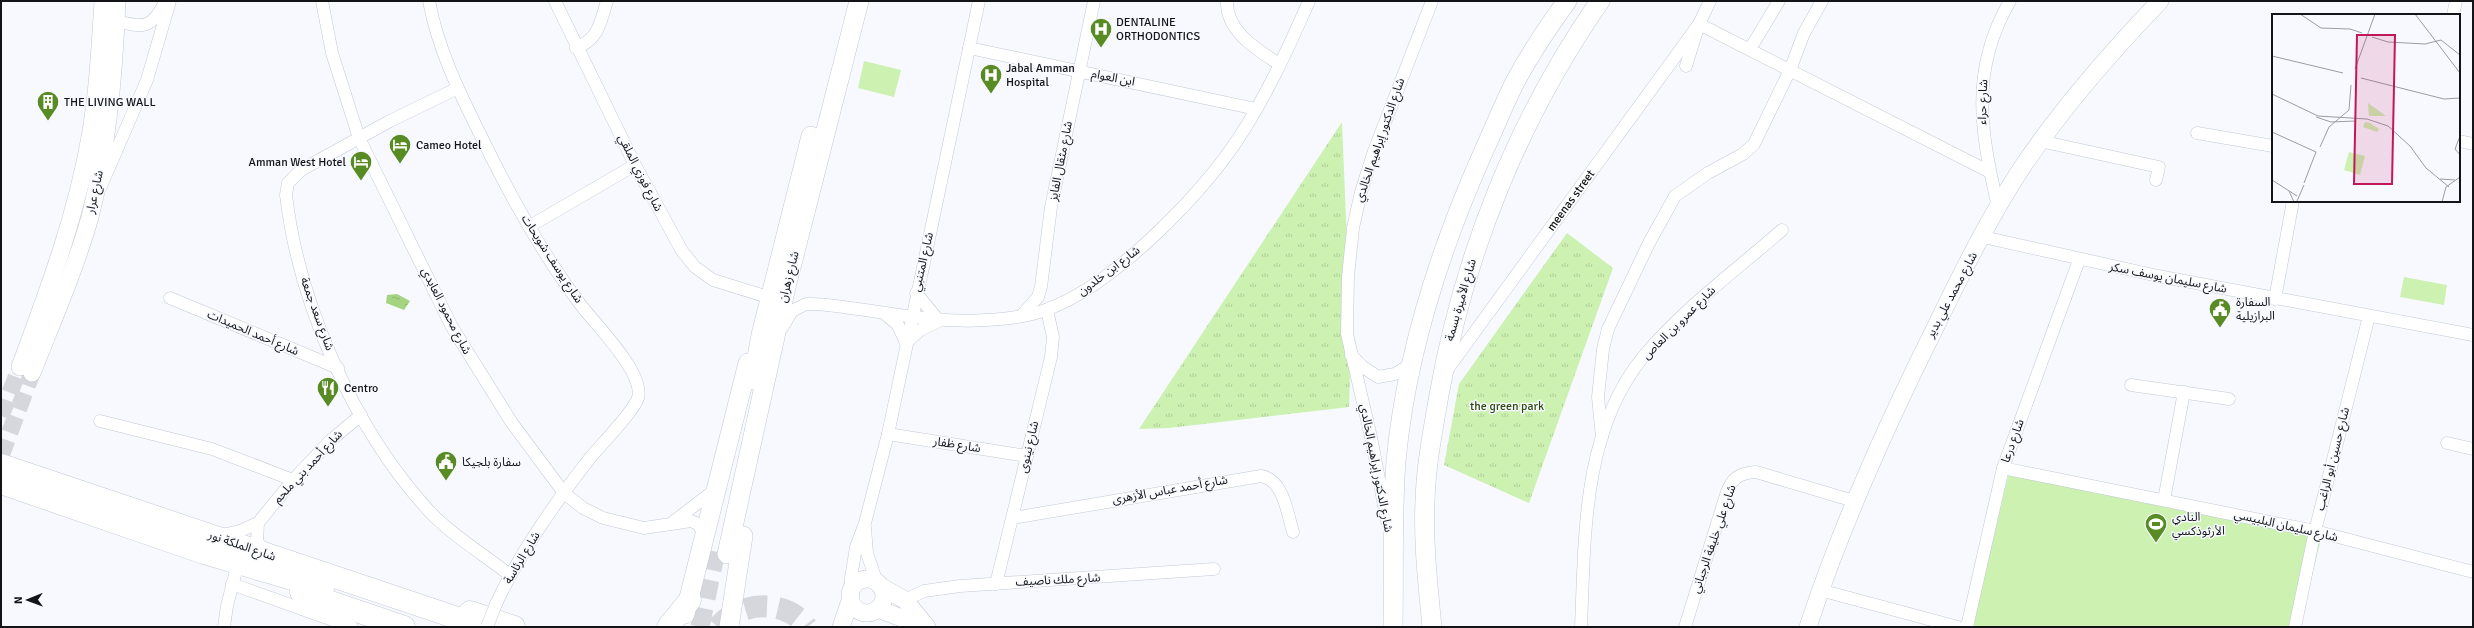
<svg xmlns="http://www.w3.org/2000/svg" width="2474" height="628" font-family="Signika,'Noto Sans Arabic',sans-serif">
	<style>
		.green { fill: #ccf1b1 }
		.park { fill: url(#park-tufts) }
		.water { fill: url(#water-ripples) }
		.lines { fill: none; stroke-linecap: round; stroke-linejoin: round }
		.secondary-tunnel { stroke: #d5d7dc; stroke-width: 17; stroke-dasharray: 17 8; stroke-linecap: butt }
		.primary-tunnel { stroke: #d5d7dc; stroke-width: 19; stroke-dasharray: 19 10; stroke-linecap: butt }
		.highway-tunnel { stroke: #d5d7dc; stroke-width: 22; stroke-dasharray: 22 11; stroke-linecap: butt }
		.street-casing { stroke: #c2c9d6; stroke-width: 13 }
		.secondary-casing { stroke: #c2c9d6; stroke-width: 18 }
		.primary-casing { stroke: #c2c9d6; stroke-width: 20 }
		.highway-casing { stroke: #c2c9d6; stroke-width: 23 }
		.street { stroke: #fff; stroke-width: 12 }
		.secondary { stroke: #fff; stroke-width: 17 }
		.primary { stroke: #fff; stroke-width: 19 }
		.highway { stroke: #fff; stroke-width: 22 }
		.street-bridge-casing { stroke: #c2c9d6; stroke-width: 13; stroke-linecap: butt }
		.street-bridge { stroke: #fff; stroke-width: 12 }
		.labels { text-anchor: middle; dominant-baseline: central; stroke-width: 3; stroke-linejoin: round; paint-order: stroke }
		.poi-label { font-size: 12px; fill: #121418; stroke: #f7f9ff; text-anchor: start }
		.street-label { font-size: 12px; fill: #121418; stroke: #f7f9ff }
		.park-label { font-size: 12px; fill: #2d4a0f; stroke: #f7f9ff }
		.inset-road { fill: none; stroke: #9b9da3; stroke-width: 1 }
		.view { fill: #c2185b; fill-opacity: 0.15; stroke: #c2185b; stroke-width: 2 }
		.inset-edge { fill: none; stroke: #121418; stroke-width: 2 }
	</style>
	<defs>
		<pattern id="park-tufts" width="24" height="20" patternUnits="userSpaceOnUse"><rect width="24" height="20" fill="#ccf1b1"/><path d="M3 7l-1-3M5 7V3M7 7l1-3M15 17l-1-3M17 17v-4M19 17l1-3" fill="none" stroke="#aece98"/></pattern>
		<pattern id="water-ripples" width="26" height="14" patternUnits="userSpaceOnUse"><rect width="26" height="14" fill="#a5d481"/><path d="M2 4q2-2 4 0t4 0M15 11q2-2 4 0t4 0" fill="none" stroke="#8db56f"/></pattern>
	</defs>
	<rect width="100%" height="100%" fill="#f7f9ff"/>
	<g class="green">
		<path d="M864,61L901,70L894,97L858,88Z"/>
		<path d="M2404,277L2447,285L2444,305L2400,297Z"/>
		<path d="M2010,469L2323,531L2299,627H1971Z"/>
	</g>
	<g class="park">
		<path d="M1342,122L1351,340L1349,407L1169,428L1139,429Z"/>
		<path d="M1567,233L1613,268L1529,503L1444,465L1459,384Z"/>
	</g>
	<path class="water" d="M397,294L410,301L404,310L386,303L387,295Z"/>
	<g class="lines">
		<g class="secondary-tunnel">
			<path d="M1,416L20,367"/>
			<path d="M1,456L32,373"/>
		</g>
		<path class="primary-tunnel" d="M700,627L716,551"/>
		<path class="highway-tunnel" d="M718,627C739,601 786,598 807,627"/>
		<g class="street-casing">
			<g id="street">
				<path d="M322,1L332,53L359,138L452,327L512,423L564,493L583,508L603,518L644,528L691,521L698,524L706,537"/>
				<path d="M429,1C438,49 459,92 481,136C509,194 541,252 580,304C595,324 645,373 638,398C634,411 600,446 590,458C554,504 520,552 496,604"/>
				<path d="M555,1L635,165L682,251L695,267L713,280L771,298"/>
				<path d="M1227,1C1226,31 1256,49 1279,64"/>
				<path d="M2453,15L2456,1"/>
				<path d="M117,21C143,28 152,29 165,2"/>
				<path d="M576,48C599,39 600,23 607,1"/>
				<path d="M969,48L1256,109"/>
				<path d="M1750,49L1779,1"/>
				<path d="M1686,66L1699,24L1710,1"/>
				<path d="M458,88L390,121L301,170L288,183L286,195C299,305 354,429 429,511C453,536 483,554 510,575"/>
				<path d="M2197,133L2273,146"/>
				<path d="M2040,141L2159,167L2156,180"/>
				<path d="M2459,141L2473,144"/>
				<path d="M101,186L147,80L170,1"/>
				<path d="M1998,207C1981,133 1969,71 2010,1"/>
				<path d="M530,226L635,165"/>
				<path d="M1983,237L2158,276L2473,335"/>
				<path d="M170,298L338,368"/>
				<path d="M2275,299L2293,201"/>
				<path d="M885,314L898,325L906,343L920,330L939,321L916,293"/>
				<path d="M1021,316L1038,297L1041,287L1051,207L1094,1"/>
				<path d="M782,328L792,311L806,304C823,303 841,307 858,309C901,315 943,323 986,320C1007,319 1029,317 1048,309C1113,285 1197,199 1236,142C1265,99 1288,49 1309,1"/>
				<path d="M1351,355L1363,367L1378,377L1395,374L1411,364"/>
				<path id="s1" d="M1447,370L1699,24L1988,171"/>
				<path d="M2131,385L2229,399"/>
				<path d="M100,421L212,449L293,480"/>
				<path d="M888,434L1027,456"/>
				<path d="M1602,437L1598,397L1603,349L1608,329L1649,243L1675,196L1708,173L1743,154L1754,144L1790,70L1804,33L1822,1"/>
				<path d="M2447,443L2473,449"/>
				<path d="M2003,468L2315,531L2473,572"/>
				<path d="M2164,500L2184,392"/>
				<path d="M1013,518L1261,476C1284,480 1287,513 1293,532"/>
				<path d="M1387,521L1371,437L1347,334L1348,277L1353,228L1361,192L1374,151L1432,1"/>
				<path d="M673,522L716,489"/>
				<path d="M865,528L867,553L877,583"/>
				<path d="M221,535L240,531L258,523"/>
				<path d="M265,553L257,541L258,523L293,480L331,440L361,415"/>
				<path d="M232,584L352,627"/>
				<path d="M996,584L1051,357L1053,337L1047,310"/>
				<path d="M1820,590L1958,627"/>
				<path d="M851,593V578L856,547L865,523L888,434L979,1"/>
				<path d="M905,600L924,591L960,586L1214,569"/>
				<path d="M224,627L227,606L238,563"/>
				<path d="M1581,627C1585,536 1582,432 1643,357C1683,309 1735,271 1782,230"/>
				<path d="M1685,627L1726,495C1731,479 1738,473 1756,472L1854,501"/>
				<path d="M1967,627L2003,468L2079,260"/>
				<path d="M2295,627L2315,531L2369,316"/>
			</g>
		</g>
		<g class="secondary-casing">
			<g id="secondary">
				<path d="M20,367C48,291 76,217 90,137C98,92 100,46 103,1"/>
				<path d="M32,373C52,322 75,270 90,217C108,147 114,73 117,1"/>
				<circle cx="867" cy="596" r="17"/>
				<path d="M880,586L905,600L927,627"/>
				<path d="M878,609L925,627"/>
				<path d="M841,627L851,598"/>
				<path d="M1808,627C1842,523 1887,424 1936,326C1962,272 1990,216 2023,166C2063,107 2111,52 2160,1"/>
			</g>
		</g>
		<g class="primary-casing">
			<g id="primary">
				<path d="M753,380L761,335L811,136"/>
				<path d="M727,554L786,287L859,1"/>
				<path d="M685,614L748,363"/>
				<path d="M729,627L743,536"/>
				<path d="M1393,627C1394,572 1392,516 1396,461C1406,354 1439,252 1482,155C1493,131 1503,106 1515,82C1530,54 1548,27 1567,1"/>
				<path d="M1432,627C1428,585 1423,543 1425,501C1426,465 1433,430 1439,395C1464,254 1518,119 1600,1"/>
			</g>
		</g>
		<g class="highway-casing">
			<g id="highway">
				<path d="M1,465L484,627"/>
				<path d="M1,483L204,553L323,588"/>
				<path d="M301,592L404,627"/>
				<path d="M470,612L514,627"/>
				<path d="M668,627L690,600"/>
			</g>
		</g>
		<use href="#street" class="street"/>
		<use href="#secondary" class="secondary"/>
		<use href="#primary" class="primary"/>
		<use href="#highway" class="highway"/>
		<g class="street-bridge-casing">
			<path id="street-bridge" d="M487,627L496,604"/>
		</g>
		<use href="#street-bridge" class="street-bridge"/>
	</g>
	<defs>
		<g id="hospital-pin" transform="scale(1.15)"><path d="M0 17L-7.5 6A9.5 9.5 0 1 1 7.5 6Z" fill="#588b23" stroke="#f7f9ff"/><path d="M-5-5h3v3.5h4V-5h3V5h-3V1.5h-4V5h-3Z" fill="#fff"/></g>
		<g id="building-pin" transform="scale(1.15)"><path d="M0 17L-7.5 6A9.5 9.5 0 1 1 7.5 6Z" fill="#588b23" stroke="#f7f9ff"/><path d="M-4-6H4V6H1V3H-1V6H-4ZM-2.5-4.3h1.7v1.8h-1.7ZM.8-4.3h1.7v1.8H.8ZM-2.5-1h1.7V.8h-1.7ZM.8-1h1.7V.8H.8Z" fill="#fff"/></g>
		<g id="hotel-pin" transform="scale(1.15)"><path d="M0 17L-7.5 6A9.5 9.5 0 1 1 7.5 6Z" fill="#588b23" stroke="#f7f9ff"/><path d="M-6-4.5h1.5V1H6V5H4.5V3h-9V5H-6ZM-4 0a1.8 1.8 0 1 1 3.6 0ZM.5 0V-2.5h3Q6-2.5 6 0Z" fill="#fff"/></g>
		<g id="civic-pin" transform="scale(1.15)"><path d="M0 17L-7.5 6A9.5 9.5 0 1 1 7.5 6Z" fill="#588b23" stroke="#f7f9ff"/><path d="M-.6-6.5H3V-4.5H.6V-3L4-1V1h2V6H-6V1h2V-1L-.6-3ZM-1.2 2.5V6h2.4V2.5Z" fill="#fff"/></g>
		<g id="restaurant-pin" transform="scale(1.15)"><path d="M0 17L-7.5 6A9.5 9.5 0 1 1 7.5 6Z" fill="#588b23" stroke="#f7f9ff"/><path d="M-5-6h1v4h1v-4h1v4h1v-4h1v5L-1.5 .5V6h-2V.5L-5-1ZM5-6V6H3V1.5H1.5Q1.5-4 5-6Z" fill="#fff"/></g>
		<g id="stadium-pin" transform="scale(1.15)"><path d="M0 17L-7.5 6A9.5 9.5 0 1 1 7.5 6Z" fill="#588b23" stroke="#f7f9ff"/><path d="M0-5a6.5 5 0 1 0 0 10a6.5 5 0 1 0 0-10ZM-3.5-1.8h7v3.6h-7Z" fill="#fff"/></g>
	</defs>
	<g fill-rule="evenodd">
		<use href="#hospital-pin" x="1101" y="29"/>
		<use href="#hospital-pin" x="991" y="75"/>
		<use href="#building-pin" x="48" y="102"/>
		<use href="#hotel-pin" x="400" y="145"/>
		<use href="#hotel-pin" x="361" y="162"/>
		<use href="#civic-pin" x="2220" y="309"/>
		<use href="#restaurant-pin" x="328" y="388"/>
		<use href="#civic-pin" x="446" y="462"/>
		<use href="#stadium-pin" x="2156" y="524"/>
	</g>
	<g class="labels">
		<g class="poi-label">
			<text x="1116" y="22">DENTALINE<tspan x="1116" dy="14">ORTHODONTICS</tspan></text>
			<text x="1006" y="68">Jabal Amman<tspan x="1006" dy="14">Hospital</tspan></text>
			<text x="64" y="102">THE LIVING WALL</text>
			<text x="416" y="145">Cameo Hotel</text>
			<text x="346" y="162" text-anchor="end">Amman West Hotel</text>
			<text x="2236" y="302">السفارة<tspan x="2236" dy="14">البرازيلية</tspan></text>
			<text x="344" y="388">Centro</text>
			<text x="462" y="462">سفارة بلجيكا</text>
			<text x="2172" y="517">النادي<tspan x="2172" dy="14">الأرثوذكسي</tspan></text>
		</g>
		<g class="street-label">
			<text transform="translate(1113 78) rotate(11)">ابن العوام</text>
			<text transform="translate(1983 102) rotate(-88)">شارع حراء</text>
			<text transform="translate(1380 140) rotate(-71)">شارع الدكتور إبراهيم الخالدي</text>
			<text transform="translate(1061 161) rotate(-79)">شارع مثقال الفايز</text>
			<text transform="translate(640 173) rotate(63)">شارع فوزي الملقي</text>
			<text transform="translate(95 192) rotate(-78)">شارع عرار</text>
			<text stroke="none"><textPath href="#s1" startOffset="210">meenas street</textPath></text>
			<text transform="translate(552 259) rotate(57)">شارع يوسف شويحات</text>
			<text transform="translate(923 262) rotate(-77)">شارع المتنبي</text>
			<text transform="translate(1109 271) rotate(-37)">شارع ابن خلدون</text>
			<text transform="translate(789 277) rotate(-76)">شارع زهران</text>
			<text transform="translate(2168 278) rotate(11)">شارع سليمان يوسف سكر</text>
			<text transform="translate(1952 295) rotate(-62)">شارع محمد علي بدير</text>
			<text transform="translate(1461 300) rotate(-74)">شارع الأميرة بسمة</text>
			<text transform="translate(446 311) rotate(63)">شارع محمود العابدي</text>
			<text transform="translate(317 314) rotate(70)">شارع سعد جمعة</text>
			<text transform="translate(1679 323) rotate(-45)">شارع عمرو بن العاص</text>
			<text transform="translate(253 333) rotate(23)">شارع أحمد الحميدات</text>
			<text transform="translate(2013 441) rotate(-70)">شارع درعا</text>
			<text transform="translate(957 445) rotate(9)">شارع ظفار</text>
			<text transform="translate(1029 447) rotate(-77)">شارع نينوى</text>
			<text transform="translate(2333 459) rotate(-76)">شارع حسين أبو الراغب</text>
			<text transform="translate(308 467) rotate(-47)">شارع أحمد بني ملحم</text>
			<text transform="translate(1376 468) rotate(79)">شارع الدكتور إبراهيم الخالدي</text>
			<text transform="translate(1170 490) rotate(-10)">شارع أحمد عباس الأزهرى</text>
			<text transform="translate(2286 526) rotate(13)">شارع سليمان البلبيسي</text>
			<text transform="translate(1714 539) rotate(-71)">شارع علي خليفة الرجباني</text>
			<text transform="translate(242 546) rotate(19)">شارع الملكة نور</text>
			<text transform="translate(522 558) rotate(-59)">شارع الرئاسة</text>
			<text transform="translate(1058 580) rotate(-3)">شارع ملك ناصيف</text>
		</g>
		<g class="park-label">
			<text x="1507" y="406">the green park</text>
		</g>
	</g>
	<g transform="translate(2272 14)">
		<rect width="188" height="188" fill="#f7f9ff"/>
		<path d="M77,138L93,142L88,161L72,156Z" fill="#ccf1b1"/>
		<path d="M96,89L114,102H97ZM93,108L98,109L107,115L105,118L91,113Z" fill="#ccf1b1"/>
		<path class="inset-road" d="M28,0L49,14L78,15L90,19M143,0L188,59M100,23L116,28L153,30L169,26L188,41M0,42L71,59M83,55L103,0M89,64L172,85L188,84M0,80L46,102L95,105L116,112L138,132L154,154L177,173M44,103L59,108L84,107M0,118L44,138M188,122L183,135L188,141M48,133L57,113L77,96L79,71M168,165L183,166M0,166L25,182M32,169L44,138M17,177L22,188M25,187L32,171M170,188L174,173L188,163"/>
		<path class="view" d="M85,21H123L120,170H82Z"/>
		<rect width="188" height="188" class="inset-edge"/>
	</g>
	<rect width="2474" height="628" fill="none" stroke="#121418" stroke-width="4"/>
	<g transform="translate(28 600) rotate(269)" stroke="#f7f9ff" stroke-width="3" paint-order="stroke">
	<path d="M0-3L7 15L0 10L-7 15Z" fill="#121418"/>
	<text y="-6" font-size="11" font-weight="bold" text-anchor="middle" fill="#121418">N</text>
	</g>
</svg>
